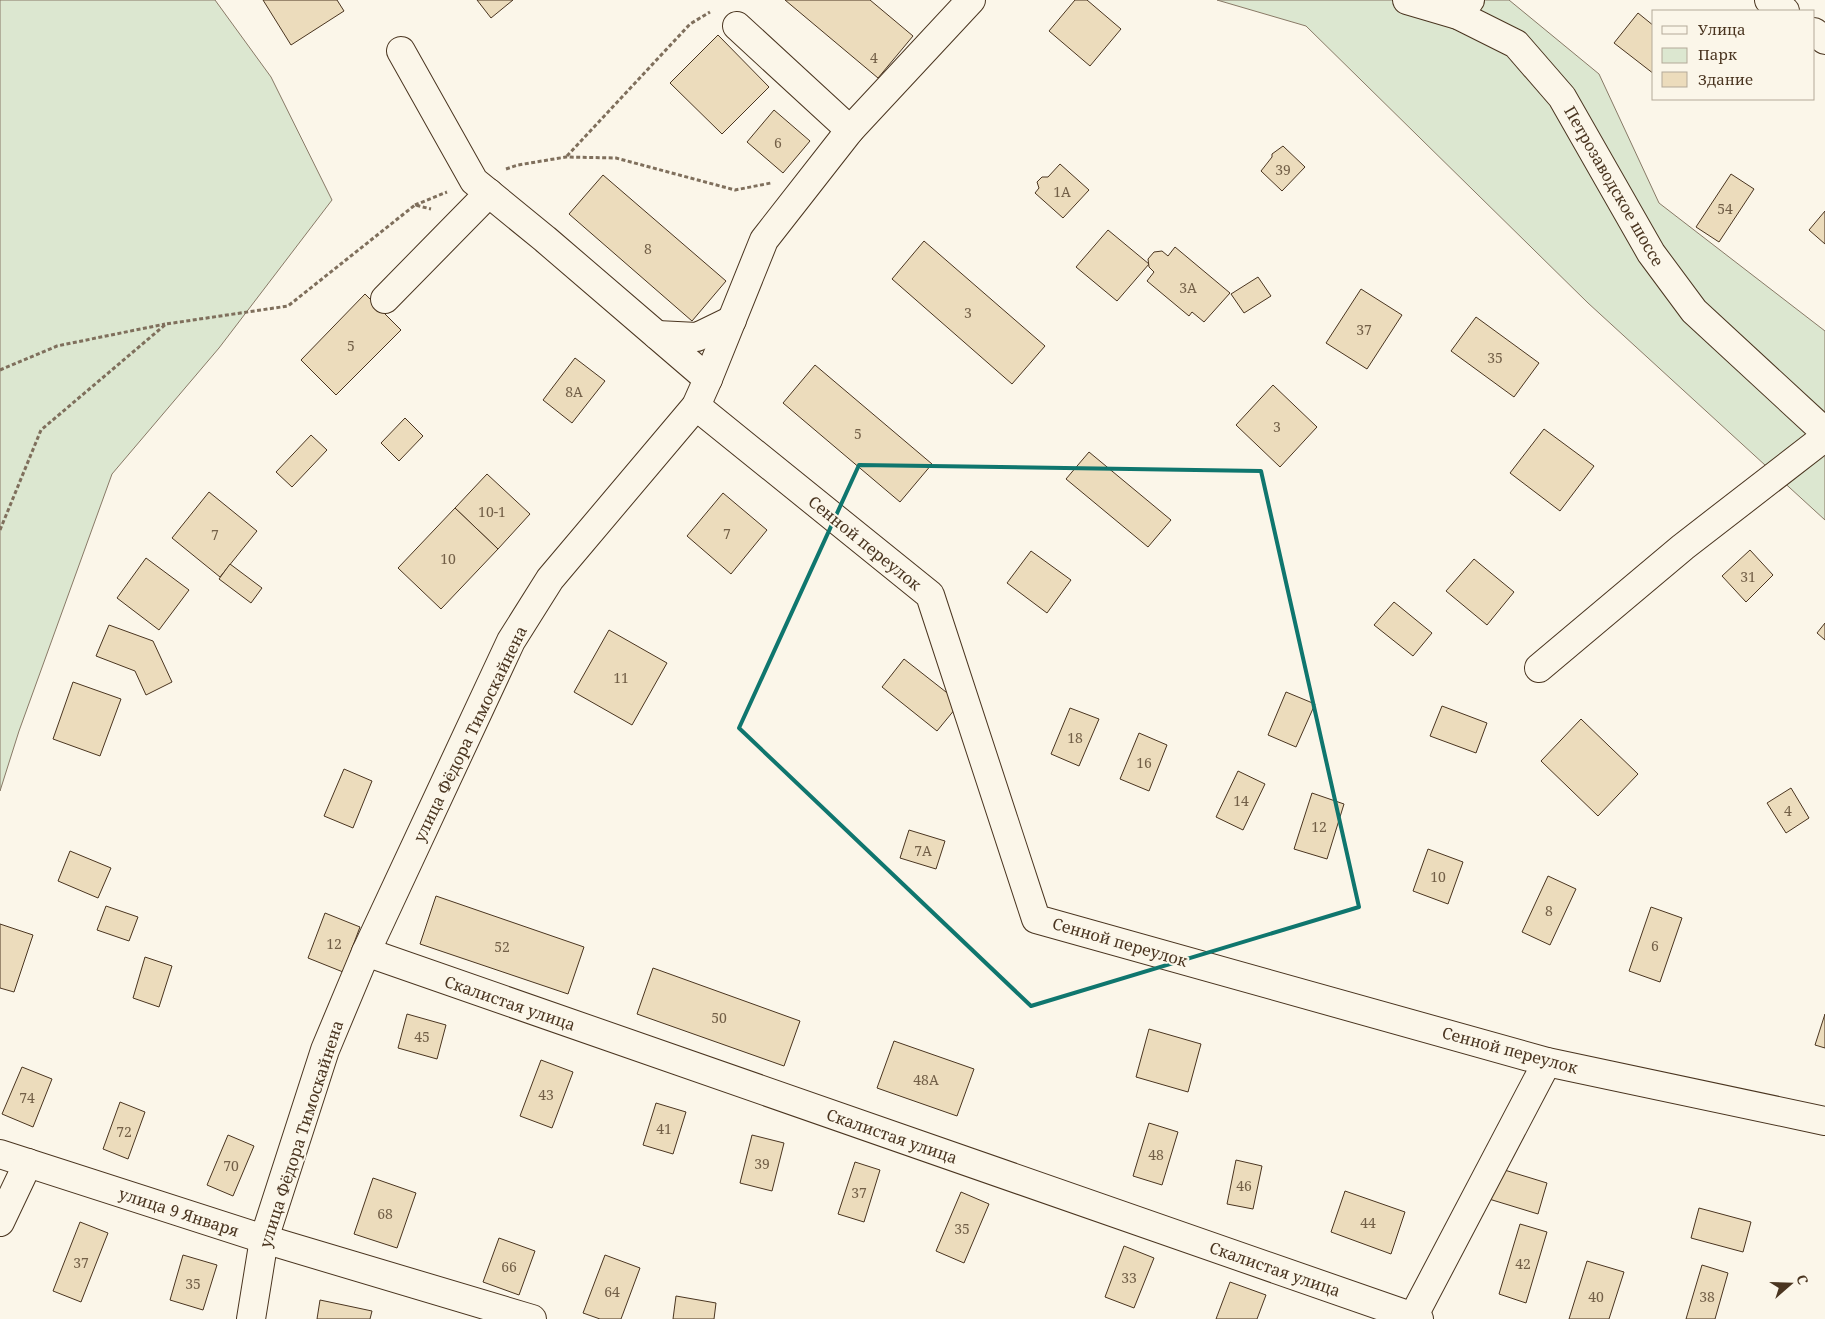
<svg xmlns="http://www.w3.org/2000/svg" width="1825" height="1319" font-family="'Noto Serif',serif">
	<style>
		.green { fill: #dce7d0; stroke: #887966 }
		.building { fill: #ecdcbc; stroke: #4a3520 }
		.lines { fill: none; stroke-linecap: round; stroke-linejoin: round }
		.minor-casing { stroke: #4a3520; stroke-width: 30 }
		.major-casing { stroke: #4a3520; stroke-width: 30 }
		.path { stroke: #7f6f5c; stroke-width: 3; stroke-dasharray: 4 2.5; stroke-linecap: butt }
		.minor { stroke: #fbf6e9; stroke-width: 28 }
		.major { stroke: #fbf6e9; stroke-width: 28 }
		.marked { fill: none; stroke: #0f766e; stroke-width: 4; stroke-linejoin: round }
		.labels { text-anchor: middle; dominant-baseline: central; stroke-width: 4; stroke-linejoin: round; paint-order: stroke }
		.number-label { font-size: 14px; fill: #725f47 }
		.street-label { font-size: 16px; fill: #4a3520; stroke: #fbf6e9 }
	</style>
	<rect width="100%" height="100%" fill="#fbf6e9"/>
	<g class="green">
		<path d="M0,0H215L271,77L332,200L219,348L112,474L19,731L0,791Z"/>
		<path d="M1217,0H1509L1599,74L1659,203L1825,331V520L1588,303L1306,26Z"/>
	</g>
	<g class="building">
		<path d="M263,0H337L344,11L291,45Z"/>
		<path d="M477,0H513L491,18Z"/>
		<path d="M785,0H870L913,36L878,78Z"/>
		<path d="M1075,0H1087L1121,29L1090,66L1049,31Z"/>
		<path d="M1638,13L1654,26V74L1614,43Z"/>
		<path d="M718,35L769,87L722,134L670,83Z"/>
		<path d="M774,110L810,141L783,173L747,142Z"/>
		<path d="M1283,146L1305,167L1282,191L1261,171L1272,157V154Z"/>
		<path d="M1060,164L1089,190L1063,218L1035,193L1039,188L1037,182L1042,177H1048Z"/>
		<path d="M1731,174L1754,189L1719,242L1696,227Z"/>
		<path d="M603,175L726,281L692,321L569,214Z"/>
		<path d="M1825,211V244L1809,230Z"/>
		<path d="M1108,230L1149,264L1117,301L1076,267Z"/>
		<path d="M924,241L1045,346L1012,384L892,279Z"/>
		<path d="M1175,247L1230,293L1204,322L1192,312L1189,316L1147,281L1154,272L1149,267L1148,259L1154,252L1162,251L1168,256Z"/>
		<path d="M1258,277L1271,296L1244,313L1231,294Z"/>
		<path d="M1361,289L1402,315L1367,369L1326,343Z"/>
		<path d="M365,294L401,330L336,395L301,360Z"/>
		<path d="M1476,317L1539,363L1514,397L1451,351Z"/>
		<path d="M575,358L605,381L572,423L543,400Z"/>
		<path d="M815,365L932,464L900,502L783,403Z"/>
		<path d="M1273,385L1317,427L1280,467L1236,425Z"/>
		<path d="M405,418L423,436L399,461L381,443Z"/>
		<path d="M1544,429L1594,466L1560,511L1510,473Z"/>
		<path d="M311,435L327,450L292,487L276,472Z"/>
		<path d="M1089,452L1171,520L1148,547L1066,479Z"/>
		<path d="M487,474L530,514L498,549L455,508Z"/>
		<path d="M209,492L257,531L220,577L172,538Z"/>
		<path d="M723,493L767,530L731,574L687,536Z"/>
		<path d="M455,508L498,549L441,609L398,568Z"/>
		<path d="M1750,550L1773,575L1746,602L1722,576Z"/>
		<path d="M1031,551L1071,580L1047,613L1007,583Z"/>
		<path d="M146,558L189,590L159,630L117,598Z"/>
		<path d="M1474,559L1514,592L1487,625L1446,591Z"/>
		<path d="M230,564L262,588L251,603L219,579Z"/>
		<path d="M1394,602L1432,633L1413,656L1374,625Z"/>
		<path d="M1825,623V640L1817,633Z"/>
		<path d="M109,625L153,641L172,682L146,695L135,671L96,656Z"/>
		<path d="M609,630L667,663L632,725L574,692Z"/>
		<path d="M904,659L960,703L937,731L882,687Z"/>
		<path d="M73,682L121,699L100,756L53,739Z"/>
		<path d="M1286,692L1315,704L1296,747L1268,735Z"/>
		<path d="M1442,706L1487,723L1476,753L1430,736Z"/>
		<path d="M1070,708L1099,719L1079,766L1051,754Z"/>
		<path d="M1581,719L1638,774L1598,816L1541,761Z"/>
		<path d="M1139,733L1167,745L1149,791L1120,779Z"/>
		<path d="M344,769L372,781L353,828L324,816Z"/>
		<path d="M1238,771L1265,784L1243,830L1216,817Z"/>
		<path d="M1791,788L1809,818L1786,833L1767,803Z"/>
		<path d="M1312,793L1344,804L1327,859L1294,849Z"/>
		<path d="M909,830L945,841L936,869L900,858Z"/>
		<path d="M1428,849L1463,862L1448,904L1413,891Z"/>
		<path d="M70,851L111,868L98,898L58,881Z"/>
		<path d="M1548,876L1576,889L1550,945L1522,932Z"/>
		<path d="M436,896L584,947L568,994L420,944Z"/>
		<path d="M106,906L138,917L129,941L97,930Z"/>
		<path d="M1651,907L1682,918L1660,982L1629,971Z"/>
		<path d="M325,913L360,927L343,972L308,958Z"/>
		<path d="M0,924L33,935L14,992L0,988Z"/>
		<path d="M145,957L172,966L159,1007L133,998Z"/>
		<path d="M653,968L800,1021L784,1066L637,1014Z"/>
		<path d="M407,1014L446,1025L437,1059L398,1048Z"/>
		<path d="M1825,1014V1048L1815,1045Z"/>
		<path d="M1149,1029L1201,1044L1188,1092L1136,1077Z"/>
		<path d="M894,1041L974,1069L957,1116L877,1088Z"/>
		<path d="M541,1060L573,1072L552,1128L520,1116Z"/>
		<path d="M22,1067L52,1079L33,1127L2,1114Z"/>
		<path d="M120,1102L145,1112L128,1159L103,1149Z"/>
		<path d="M656,1103L686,1112L673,1154L643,1145Z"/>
		<path d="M1149,1123L1178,1132L1162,1185L1133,1176Z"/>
		<path d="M228,1135L254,1146L233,1196L207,1185Z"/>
		<path d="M752,1135L784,1143L772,1191L740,1183Z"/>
		<path d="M1236,1160L1262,1166L1253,1209L1227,1204Z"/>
		<path d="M855,1162L880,1170L864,1222L838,1214Z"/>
		<path d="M1498,1168L1547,1183L1538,1214L1489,1199Z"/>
		<path d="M373,1178L416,1193L397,1248L354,1234Z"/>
		<path d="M1345,1191L1405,1212L1391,1254L1331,1232Z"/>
		<path d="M961,1192L989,1204L964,1263L936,1251Z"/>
		<path d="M1699,1208L1751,1222L1743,1252L1691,1238Z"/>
		<path d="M80,1222L108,1233L81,1302L53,1291Z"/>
		<path d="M1520,1224L1547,1232L1526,1303L1499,1294Z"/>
		<path d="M499,1238L535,1251L519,1295L483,1282Z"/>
		<path d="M1124,1246L1154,1258L1134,1308L1105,1297Z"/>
		<path d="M183,1255L217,1265L203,1310L170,1300Z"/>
		<path d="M605,1255L640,1268L621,1319H600L583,1313Z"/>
		<path d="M1587,1261L1624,1272L1609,1319H1569Z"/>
		<path d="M1702,1265L1728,1273L1715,1319H1686Z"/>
		<path d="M1230,1282L1266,1295L1257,1319H1216Z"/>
		<path d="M676,1296L716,1303L714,1319H673Z"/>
		<path d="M320,1300L372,1311L370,1319H317Z"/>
	</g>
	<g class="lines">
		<g class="minor-casing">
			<g id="minor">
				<path d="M1769,0L1785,11"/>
				<path d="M1458,15L1470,0"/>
				<path d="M737,26L850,130"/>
				<path d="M1814,32L1825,40"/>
				<path d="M401,51L474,181L545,239L708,379"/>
				<path d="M385,299L489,193"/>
				<path d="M657,335L697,337L732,320"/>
				<path d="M696,406L930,595L1036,919L1547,1062L1825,1121"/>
				<path d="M1539,668L1683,547L1825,437"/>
				<path d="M366,952L1419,1319"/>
				<path d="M0,1154L264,1239L532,1319"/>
				<path d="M0,1222L28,1163"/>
				<path d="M251,1319L264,1239L325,1050L366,952L511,641L550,579L696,406L708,379L764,240L850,130L971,0"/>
				<path d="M1412,1319L1547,1062"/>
			</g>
		</g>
		<g class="major-casing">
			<path id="major" d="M1407,0L1458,15L1516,44L1562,97L1651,253L1694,311L1825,432"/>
		</g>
		<g class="path">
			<path d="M567,156L690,24L710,12"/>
			<path d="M506,169L518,165L566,157L616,158L735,190L771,183"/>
			<path d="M415,205L447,192"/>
			<path d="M0,370L57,346L165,324"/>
			<path d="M0,530L41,430L166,324L288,306L415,205L431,209"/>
		</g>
		<use href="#minor" class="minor"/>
		<use href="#major" class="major"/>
	</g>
	<path class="marked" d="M859,465L1261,471L1359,907L1031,1006L739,728Z"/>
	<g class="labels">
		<g class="number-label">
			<text x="874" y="57">4</text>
			<text x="778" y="142">6</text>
			<text x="1283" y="169">39</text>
			<text x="1062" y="191">1А</text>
			<text x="1725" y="208">54</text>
			<text x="648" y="248">8</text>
			<text x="1188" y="287">3А</text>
			<text x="968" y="312">3</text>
			<text x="1364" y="329">37</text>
			<text x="351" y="345">5</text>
			<text x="1495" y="357">35</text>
			<text x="574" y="391">8А</text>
			<text x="1277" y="426">3</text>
			<text x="858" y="433">5</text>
			<text x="492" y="511">10-1</text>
			<text x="727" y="533">7</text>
			<text x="215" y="534">7</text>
			<text x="448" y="558">10</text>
			<text x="1748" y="576">31</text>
			<text x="621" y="677">11</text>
			<text x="1075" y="737">18</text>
			<text x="1144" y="762">16</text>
			<text x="1241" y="800">14</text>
			<text x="1788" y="810">4</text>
			<text x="1319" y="826">12</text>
			<text x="923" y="850">7А</text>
			<text x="1438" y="876">10</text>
			<text x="1549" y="910">8</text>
			<text x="334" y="943">12</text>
			<text x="1655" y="945">6</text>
			<text x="502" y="946">52</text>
			<text x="719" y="1017">50</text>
			<text x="422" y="1036">45</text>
			<text x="926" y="1079">48А</text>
			<text x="546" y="1094">43</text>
			<text x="27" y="1097">74</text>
			<text x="664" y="1128">41</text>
			<text x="124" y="1131">72</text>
			<text x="1156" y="1154">48</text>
			<text x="762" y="1163">39</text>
			<text x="231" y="1165">70</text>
			<text x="1244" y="1185">46</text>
			<text x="859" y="1192">37</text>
			<text x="385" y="1213">68</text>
			<text x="1368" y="1222">44</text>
			<text x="962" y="1228">35</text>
			<text x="81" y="1262">37</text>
			<text x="1523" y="1263">42</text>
			<text x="509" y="1266">66</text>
			<text x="1129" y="1277">33</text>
			<text x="193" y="1283">35</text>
			<text x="612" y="1291">64</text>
			<text x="1596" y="1296">40</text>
			<text x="1707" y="1296">38</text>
		</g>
		<g class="street-label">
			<text transform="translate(1614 186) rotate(60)">Петрозаводское шоссе</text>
			<text transform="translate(865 543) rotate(39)">Сенной переулок</text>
			<text transform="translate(470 734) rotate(-64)">улица Фёдора Тимоскайнена</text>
			<text transform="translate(1120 942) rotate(16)">Сенной переулок</text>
			<text transform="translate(510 1003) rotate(19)">Скалистая улица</text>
			<text transform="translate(1510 1050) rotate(15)">Сенной переулок</text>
			<text transform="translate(301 1134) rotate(-72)">улица Фёдора Тимоскайнена</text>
			<text transform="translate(892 1136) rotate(19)">Скалистая улица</text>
			<text transform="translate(179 1212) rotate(18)">улица 9 Января</text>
			<text transform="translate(1275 1269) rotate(19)">Скалистая улица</text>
		</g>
	</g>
	<rect x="1652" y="10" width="162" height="90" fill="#fbf6e9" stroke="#b4a999"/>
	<rect x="1662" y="26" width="25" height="8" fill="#fbf6e9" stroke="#b4a999"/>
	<text x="1698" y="35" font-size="15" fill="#4a3520">Улица</text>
	<rect x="1662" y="48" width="25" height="15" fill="#dce7d0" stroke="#b4a999"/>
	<text x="1698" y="60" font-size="15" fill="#4a3520">Парк</text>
	<rect x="1662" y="72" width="25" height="15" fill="#ecdcbc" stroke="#b4a999"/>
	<text x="1698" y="85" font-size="15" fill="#4a3520">Здание</text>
	<g transform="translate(1790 1284) rotate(70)" stroke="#fbf6e9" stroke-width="4" paint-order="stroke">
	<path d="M0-4L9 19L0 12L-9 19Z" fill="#4a3520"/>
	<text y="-8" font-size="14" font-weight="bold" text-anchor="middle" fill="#4a3520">С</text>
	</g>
</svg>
